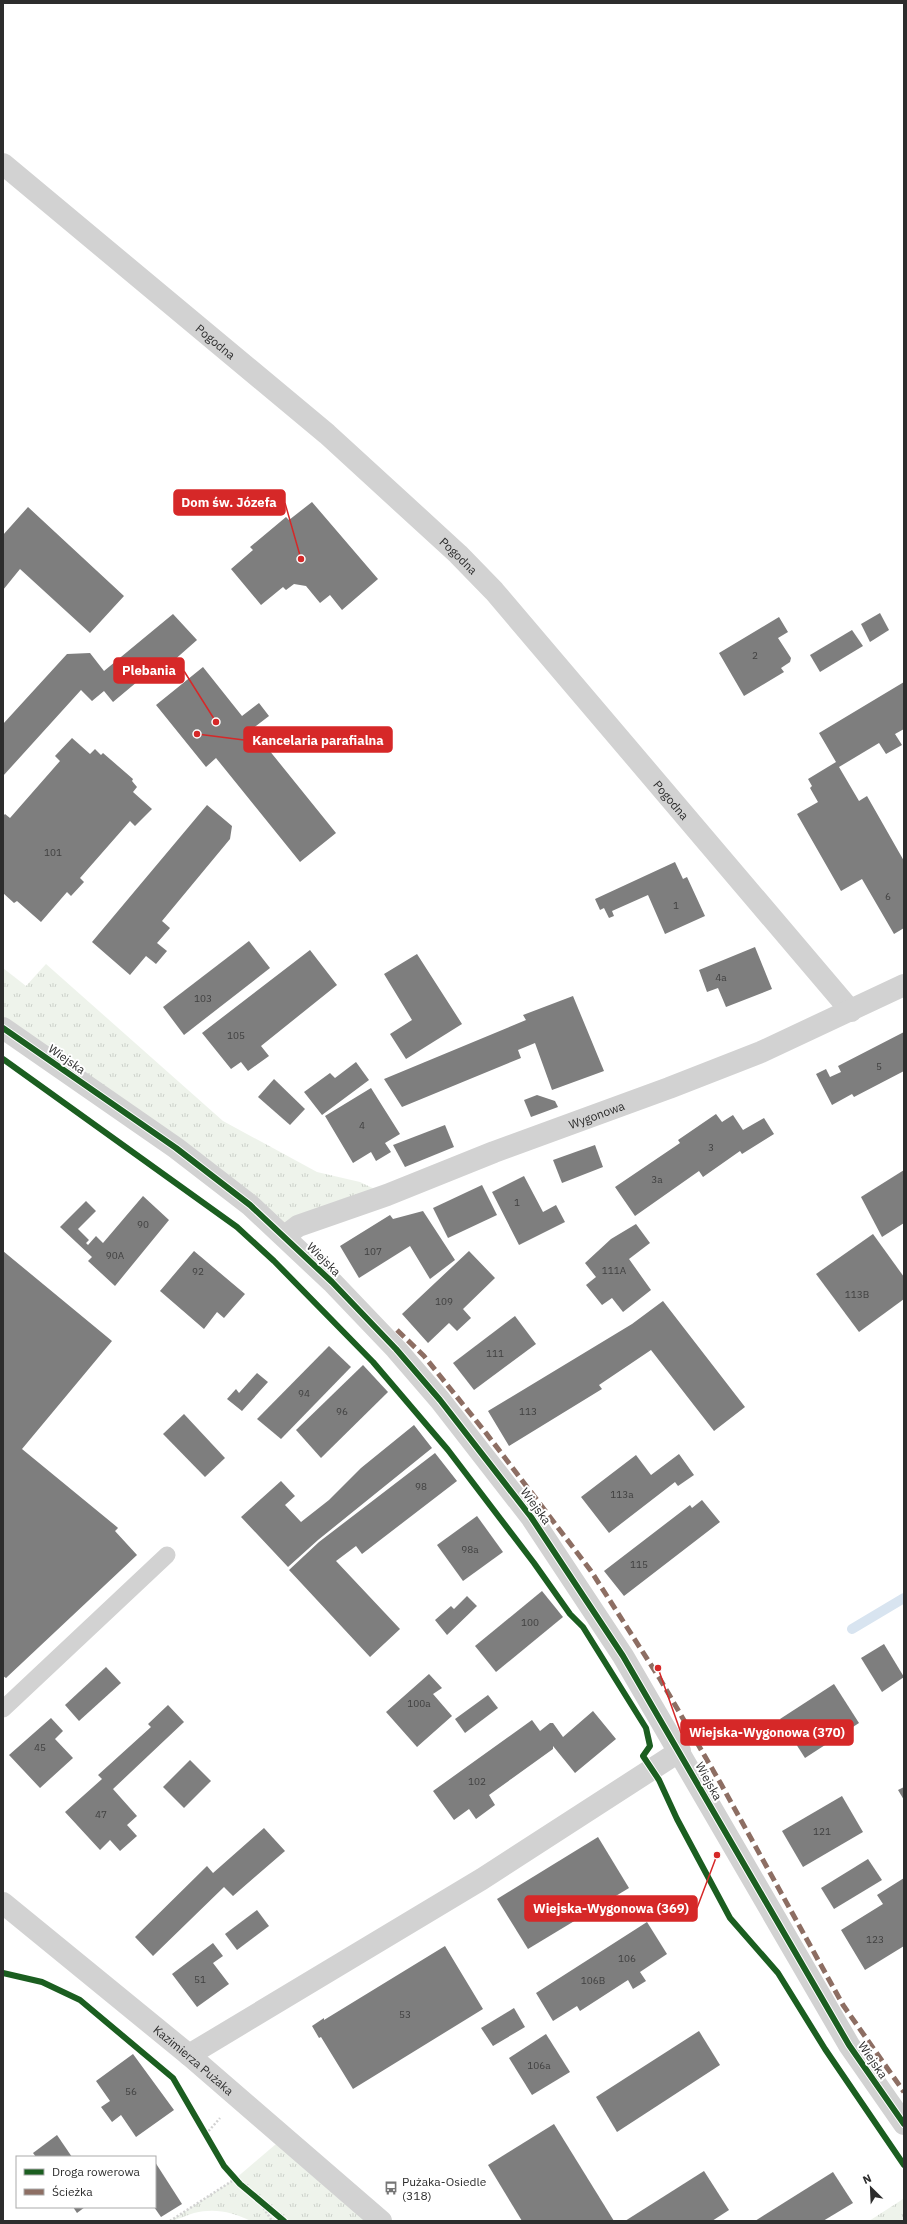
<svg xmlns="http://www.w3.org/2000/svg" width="907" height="2224" font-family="'IBM Plex Sans',sans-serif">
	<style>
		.grass { fill: url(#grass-tufts) }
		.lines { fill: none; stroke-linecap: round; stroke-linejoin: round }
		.stream { stroke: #d8e4f0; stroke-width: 10 }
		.building { fill: #7e7e7e }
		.path { stroke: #d2d2d2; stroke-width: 2.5; stroke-dasharray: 2 2; stroke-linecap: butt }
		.service { stroke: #d2d2d2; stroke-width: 17 }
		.minor { stroke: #d2d2d2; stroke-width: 22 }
		.tertiary { stroke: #d2d2d2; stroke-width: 22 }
		.quiet { stroke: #8d6e63; stroke-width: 5; stroke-dasharray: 10 5; stroke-linecap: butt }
		.cycleway-casing { stroke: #fff; stroke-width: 8 }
		.cycleway { stroke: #1b5e20; stroke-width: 6 }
		.labels { text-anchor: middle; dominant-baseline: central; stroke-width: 4; stroke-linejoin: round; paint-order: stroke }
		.number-label { font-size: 10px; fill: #414141 }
		.street-label { font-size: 12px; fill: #2d2d2d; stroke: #fff }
		.poi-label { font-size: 12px; fill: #2d2d2d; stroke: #fff; text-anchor: start }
		.leader { fill: none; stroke: #d62828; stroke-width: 1.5 }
		.callout-dot { fill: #d62828; stroke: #fff; stroke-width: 1.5 }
		.callout { fill: #d62828; stroke: #d62828; stroke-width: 1.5 }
		.callout-label { font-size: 13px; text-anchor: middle; font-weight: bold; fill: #fff }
	</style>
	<defs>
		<pattern id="grass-tufts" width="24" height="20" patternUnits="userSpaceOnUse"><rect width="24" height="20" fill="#eef3eb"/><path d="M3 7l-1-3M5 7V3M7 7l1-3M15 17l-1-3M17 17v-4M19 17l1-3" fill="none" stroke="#ccd1ca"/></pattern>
	</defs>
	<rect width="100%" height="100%" fill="#fff"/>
	<g class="grass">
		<path d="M46,964L223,1121L317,1172L360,1182L387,1195L285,1236L3,1028V968L26,986Z"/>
		<path d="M276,2144L372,2221H251C232,2212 215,2208 194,2213C186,2215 178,2220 170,2221L235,2179Z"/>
		<path d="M904,2198V2221H869L900,2201Z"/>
	</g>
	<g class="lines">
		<path class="stream" d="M852,1629L904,1598"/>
	</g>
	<g class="building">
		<path d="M312,502L378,579L342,610L330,595L320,603L306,586L294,584L286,590L283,587L261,605L231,569L253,550L250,547L286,517L289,520Z"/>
		<path d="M28,507L124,596L90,633L20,569L3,590V535Z"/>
		<path d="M880,613L889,630L870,642L861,624Z"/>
		<path d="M173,614L197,640L155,677L150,671L113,702L104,691L92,701L81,690L3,776V724L67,654L90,653L104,671Z"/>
		<path d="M779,617L788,632L778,638L791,658L790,662L781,668L784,672L744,696L719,653Z"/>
		<path d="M852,630L863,646L820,672L810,655Z"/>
		<path d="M203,667L242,716L259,703L269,716L252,729L336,833L300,862L216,758L206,767L156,705Z"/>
		<path d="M904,682V729L895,734L902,745L886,754L879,743L839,767L859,801L867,796L904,861V928L894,934L862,879L841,891L797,814L818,802L810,788L812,786L808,779L836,762L819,733Z"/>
		<path d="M72,738L90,754L95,749L101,755L103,753L133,779L132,781L137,787L133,792L152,809L135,826L130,821L80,878L84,882L71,896L67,892L41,922L17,901L14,903L3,893V816L5,814L10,818L60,761L55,756Z"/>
		<path d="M207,805L232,826L230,839L162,921L170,928L157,943L167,951L156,964L146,956L130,975L92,942Z"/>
		<path d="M675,862L683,879L687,877L705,916L665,934L648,895L612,911L614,916L609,918L604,908L600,910L595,899Z"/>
		<path d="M249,941L270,968L184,1035L163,1007Z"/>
		<path d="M755,947L772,989L726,1007L718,988L707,992L699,970Z"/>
		<path d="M310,950L337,985L261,1046L269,1056L248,1071L241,1062L231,1069L202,1033Z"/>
		<path d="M417,954L462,1024L406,1059L390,1034L412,1020L384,974Z"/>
		<path d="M573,996L604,1071L552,1090L535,1043L518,1050L521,1058L402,1107L384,1079L526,1020L523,1015Z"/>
		<path d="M904,1032V1071L854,1097L852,1094L832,1105L816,1074L826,1069L830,1077L841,1072L838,1066Z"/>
		<path d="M356,1062L369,1080L322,1115L304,1092L330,1073L335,1078Z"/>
		<path d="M274,1079L305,1109L290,1125L258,1097Z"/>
		<path d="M371,1088L400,1134L385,1143L391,1152L376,1161L371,1152L353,1163L325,1116Z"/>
		<path d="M537,1095L555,1101L558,1107L531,1117L524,1100Z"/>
		<path d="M716,1114L722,1122L733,1115L743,1130L764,1118L774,1134L742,1154L740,1151L703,1177L699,1171L635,1216L615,1187L680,1143L678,1140Z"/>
		<path d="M445,1125L454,1147L405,1167L393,1145Z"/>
		<path d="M595,1145L603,1167L562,1183L553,1160Z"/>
		<path d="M904,1170V1223L882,1237L861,1197Z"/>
		<path d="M524,1176L543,1212L556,1205L565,1222L519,1245L492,1192Z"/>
		<path d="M482,1185L497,1215L448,1238L433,1208Z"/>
		<path d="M143,1196L169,1220L115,1286L88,1261L92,1257L60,1227L86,1201L96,1211L78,1229L89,1240L86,1243L88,1245L96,1236L103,1243Z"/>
		<path d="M423,1211L455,1260L430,1279L410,1246L359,1278L340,1246L390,1215L393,1219Z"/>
		<path d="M636,1224L650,1243L629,1259L651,1290L623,1312L612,1298L602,1305L586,1285L596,1277L585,1263L611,1239Z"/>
		<path d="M873,1234L904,1277V1299L859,1332L816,1274Z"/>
		<path d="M3,1251L112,1341L22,1449L117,1527L118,1528L115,1531L137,1555L6,1678L3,1676Z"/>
		<path d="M194,1251L245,1294L224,1318L217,1312L204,1329L160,1291Z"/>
		<path d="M469,1251L495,1278L463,1309L471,1318L457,1331L449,1323L428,1343L402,1314Z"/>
		<path d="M663,1301L745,1407L714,1431L651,1350L599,1385L602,1389L509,1446L488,1411L632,1324Z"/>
		<path d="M515,1316L536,1344L474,1390L453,1363Z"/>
		<path d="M329,1346L351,1367L281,1439L257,1419Z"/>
		<path d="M363,1365L388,1392L321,1458L296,1430Z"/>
		<path d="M257,1373L268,1382L242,1411L227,1399L236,1389L239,1393Z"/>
		<path d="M184,1414L225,1458L205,1477L163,1434Z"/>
		<path d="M414,1425L432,1448L318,1540L288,1567L241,1517L281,1481L295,1496L285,1505L301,1522L329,1500L361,1468Z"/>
		<path d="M435,1453L457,1481L362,1554L356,1546L336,1561L400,1629L370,1657L289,1570L319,1542Z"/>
		<path d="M679,1454L694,1475L678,1486L675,1482L609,1533L581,1497L636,1455L651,1475Z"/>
		<path d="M702,1500L720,1522L624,1596L604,1571L690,1505L692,1508Z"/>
		<path d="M477,1516L503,1552L463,1581L437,1545Z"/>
		<path d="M542,1591L563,1617L496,1672L475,1646Z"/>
		<path d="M467,1596L477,1606L447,1635L435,1620L451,1606L454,1609Z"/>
		<path d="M884,1644L904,1677L882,1692L861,1658Z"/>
		<path d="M106,1667L121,1683L79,1721L65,1705Z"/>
		<path d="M429,1674L442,1688L433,1694L452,1716L417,1747L386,1712Z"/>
		<path d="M834,1684L859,1723L805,1758L780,1719Z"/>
		<path d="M488,1695L498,1708L465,1733L455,1719Z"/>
		<path d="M168,1705L184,1722L113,1789L137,1816L127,1825L137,1836L120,1851L110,1840L100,1850L65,1812L102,1779L98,1775L151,1727L148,1724Z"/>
		<path d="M593,1711L616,1739L575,1773L553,1746V1749L489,1795L495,1805L476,1819L469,1809L454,1820L433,1791L532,1720L540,1731L550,1723H553L563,1737Z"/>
		<path d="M51,1718L63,1731L55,1739L73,1758L40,1788L9,1755Z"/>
		<path d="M190,1760L211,1781L184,1808L163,1787Z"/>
		<path d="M904,1787V1800L898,1790Z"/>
		<path d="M842,1796L863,1832L803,1867L782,1831Z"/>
		<path d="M264,1828L285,1851L233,1896L224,1887L153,1956L135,1937L207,1866L213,1873Z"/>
		<path d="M598,1837L629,1888L528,1949L497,1899Z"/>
		<path d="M868,1859L882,1880L834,1909L821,1888Z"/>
		<path d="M904,1878V1946L865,1970L841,1930L883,1904L877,1895Z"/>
		<path d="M257,1910L269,1926L237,1950L225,1934Z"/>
		<path d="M647,1922L667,1954L640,1972L646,1981L633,1989L628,1980L580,2011L577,2006L553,2021L536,1993Z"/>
		<path d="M213,1943L223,1956L213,1963L229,1984L197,2007L172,1974Z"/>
		<path d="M445,1946L483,2009L353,2089L321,2037L319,2038L312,2026L324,2018V2020Z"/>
		<path d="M514,2008L525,2027L493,2046L481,2028Z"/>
		<path d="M699,2031L720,2065L617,2132L596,2097Z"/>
		<path d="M546,2034L570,2072L532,2095L509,2058Z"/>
		<path d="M133,2054L174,2110L136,2137L121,2115L112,2122L101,2107L110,2101L96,2081Z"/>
		<path d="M554,2124L614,2221H522L488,2165Z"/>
		<path d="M57,2135L72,2157H36L33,2153Z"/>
		<path d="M155,2162L182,2204L161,2217L154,2207Z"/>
		<path d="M704,2171L729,2210L712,2221H625Z"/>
		<path d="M833,2172L853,2203L823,2221H755Z"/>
		<path d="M73,2207H85L77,2213Z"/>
	</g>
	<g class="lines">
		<g class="path">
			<path d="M206,2134L220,2118"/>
			<path d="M257,2198L272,2221"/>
			<path d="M170,2221L235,2179"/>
		</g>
		<path class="service" d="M3,1709L167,1555"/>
		<g class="minor">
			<path id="s1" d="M3,164L327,434L458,554L494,591L851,1011"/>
			<path d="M189,2055L482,1879L680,1751"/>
		</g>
		<g class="tertiary">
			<path d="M3,1028L176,1148L250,1205L332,1282L396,1349L440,1400L531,1517L623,1656L849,2045L904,2124"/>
			<path id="s2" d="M285,1236L298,1226L387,1195L494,1152L669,1088L761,1052L904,985"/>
			<path id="s3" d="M3,1903L189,2055L381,2221"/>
		</g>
		<path class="quiet" d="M397,1330L424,1356L486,1433L591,1571L660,1679L721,1784L843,2005L904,2092"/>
		<g class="cycleway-casing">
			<g id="cycleway">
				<path d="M3,1028L176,1148L250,1205L332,1282L396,1349L440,1400L531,1517L623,1656L849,2045L904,2124"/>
				<path d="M3,1059L237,1227L274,1261L373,1362L448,1450L534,1563L570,1614L583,1627L646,1728L650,1746L643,1756L659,1780L677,1819L730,1918L778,1973L825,2049L904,2165"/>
				<path d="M3,1973L42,1982L80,2000L173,2078L224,2166L240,2184L284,2221"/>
			</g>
		</g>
		<use href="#cycleway" class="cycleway"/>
	</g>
	<defs>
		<g id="bus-bare" transform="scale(1.08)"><path d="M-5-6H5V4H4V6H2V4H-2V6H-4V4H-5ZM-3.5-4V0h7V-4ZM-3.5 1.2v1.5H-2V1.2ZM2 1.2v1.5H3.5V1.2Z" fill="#767676" stroke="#fff" stroke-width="2.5" paint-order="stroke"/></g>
	</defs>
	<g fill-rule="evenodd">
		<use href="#bus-bare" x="391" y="2188"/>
	</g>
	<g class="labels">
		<g class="number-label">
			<text x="755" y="655">2</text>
			<text x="53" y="852">101</text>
			<text x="888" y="896">6</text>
			<text x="676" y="905">1</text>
			<text x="721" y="977">4a</text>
			<text x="203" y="998">103</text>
			<text x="236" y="1035">105</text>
			<text x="879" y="1066">5</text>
			<text x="362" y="1125">4</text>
			<text x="711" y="1147">3</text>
			<text x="657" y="1179">3a</text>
			<text x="517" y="1202">1</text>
			<text x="143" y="1224">90</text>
			<text x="373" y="1251">107</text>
			<text x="115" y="1255">90A</text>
			<text x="614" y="1270">111A</text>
			<text x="198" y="1271">92</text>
			<text x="857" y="1294">113B</text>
			<text x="444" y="1301">109</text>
			<text x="495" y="1353">111</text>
			<text x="304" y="1393">94</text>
			<text x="342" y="1411">96</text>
			<text x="528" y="1411">113</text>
			<text x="421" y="1486">98</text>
			<text x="622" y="1494">113a</text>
			<text x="470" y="1549">98a</text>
			<text x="639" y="1564">115</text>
			<text x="530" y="1622">100</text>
			<text x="419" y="1703">100a</text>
			<text x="40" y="1747">45</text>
			<text x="477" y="1781">102</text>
			<text x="101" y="1814">47</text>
			<text x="822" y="1831">121</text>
			<text x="875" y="1939">123</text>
			<text x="627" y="1958">106</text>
			<text x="200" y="1979">51</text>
			<text x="593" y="1980">106B</text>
			<text x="405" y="2014">53</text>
			<text x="539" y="2065">106a</text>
			<text x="131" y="2091">56</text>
		</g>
		<g class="street-label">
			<text stroke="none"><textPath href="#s1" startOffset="277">Pogodna</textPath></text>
			<text stroke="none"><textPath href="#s1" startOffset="601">Pogodna</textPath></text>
			<text stroke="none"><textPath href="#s1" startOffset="925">Pogodna</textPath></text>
			<text transform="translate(67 1059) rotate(35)">Wiejska</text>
			<text stroke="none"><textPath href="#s2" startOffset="335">Wygonowa</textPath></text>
			<text transform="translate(324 1259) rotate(45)">Wiejska</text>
			<text transform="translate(536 1506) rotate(54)">Wiejska</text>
			<text transform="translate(709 1781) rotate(61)">Wiejska</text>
			<text stroke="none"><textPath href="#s3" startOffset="247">Kazimierza Pużaka</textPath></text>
			<text transform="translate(873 2060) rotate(56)">Wiejska</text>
		</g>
		<g class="poi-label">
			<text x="402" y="2181">Pużaka-Osiedle<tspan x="402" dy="14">(318)</tspan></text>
		</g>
	</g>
	<path class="leader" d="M301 559L285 503M216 722L184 671M197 734L244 740M658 1668L681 1733M717 1855L697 1908"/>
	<g class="callout-dot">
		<circle cx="301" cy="559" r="4"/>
		<circle cx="216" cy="722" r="4"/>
		<circle cx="197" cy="734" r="4"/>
		<circle cx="658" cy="1668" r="4"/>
		<circle cx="717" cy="1855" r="4"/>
	</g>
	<g class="callout">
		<rect x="174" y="490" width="111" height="25" rx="4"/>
		<rect x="114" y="658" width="70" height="25" rx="4"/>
		<rect x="244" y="727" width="148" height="25" rx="4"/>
		<rect x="681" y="1720" width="172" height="25" rx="4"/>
		<rect x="525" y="1896" width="172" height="25" rx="4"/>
	</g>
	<g class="callout-label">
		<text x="229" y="507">Dom św. Józefa</text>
		<text x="149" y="675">Plebania</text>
		<text x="318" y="745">Kancelaria parafialna</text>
		<text x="767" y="1737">Wiejska-Wygonowa (370)</text>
		<text x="611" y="1913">Wiejska-Wygonowa (369)</text>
	</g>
	<rect width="907" height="2224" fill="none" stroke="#2d2d2d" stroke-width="8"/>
	<rect x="16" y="2156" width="140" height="52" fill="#ffffff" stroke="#ababab"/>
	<rect x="24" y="2169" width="20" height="6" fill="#1b5e20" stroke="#ababab"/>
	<text x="52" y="2176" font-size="12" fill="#2d2d2d">Droga rowerowa</text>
	<rect x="24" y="2189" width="20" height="6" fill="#8d6e63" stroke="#ababab"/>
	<text x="52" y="2196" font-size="12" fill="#2d2d2d">Ścieżka</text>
	<g transform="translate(871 2188) rotate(336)" stroke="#ffffff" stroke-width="3" paint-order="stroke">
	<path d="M0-3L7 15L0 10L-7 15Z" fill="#2d2d2d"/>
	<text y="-6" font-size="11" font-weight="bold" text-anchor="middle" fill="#2d2d2d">N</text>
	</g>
</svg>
